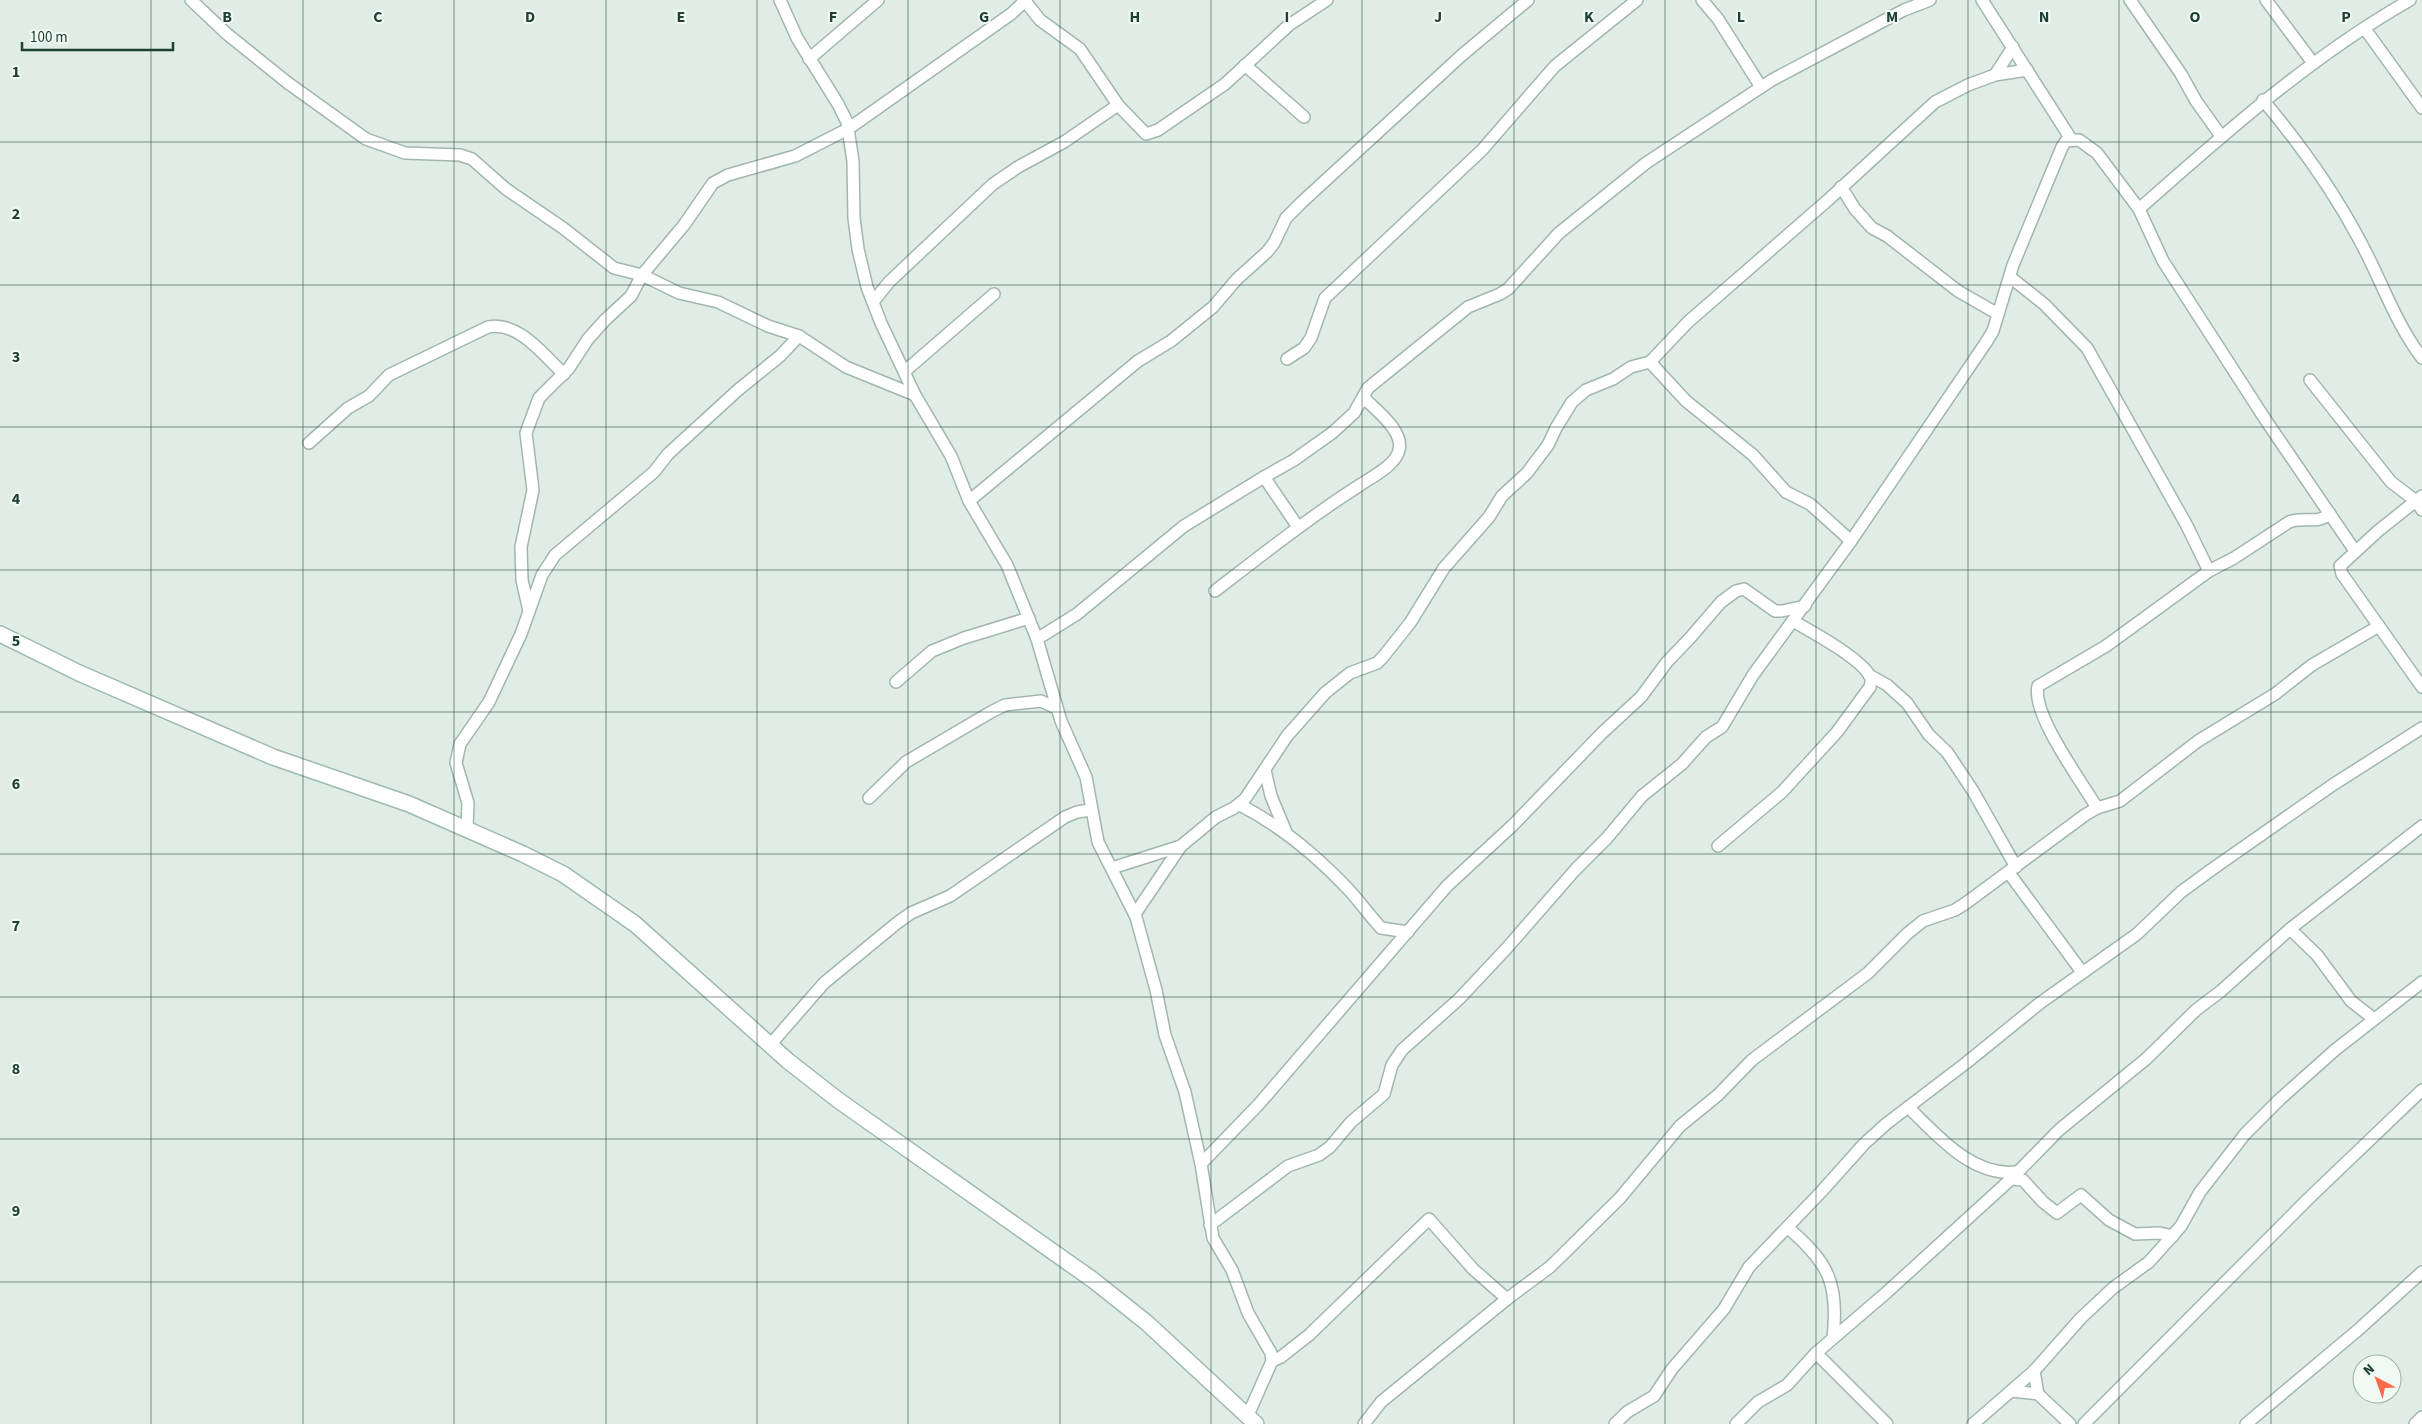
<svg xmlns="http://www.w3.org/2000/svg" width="2422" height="1424" font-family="'Source Sans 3',sans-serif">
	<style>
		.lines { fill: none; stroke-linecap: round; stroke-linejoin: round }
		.street-casing { stroke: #a2b6ad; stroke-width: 14 }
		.secondary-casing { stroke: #9dbaae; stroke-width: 18 }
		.street { stroke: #fff; stroke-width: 11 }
		.secondary { stroke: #fff; stroke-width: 15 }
		.grid { fill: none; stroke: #1f4034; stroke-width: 1; stroke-opacity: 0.55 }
		.grid-label { font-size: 16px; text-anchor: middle; font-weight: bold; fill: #1f4034; stroke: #f1f9f5; stroke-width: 4; stroke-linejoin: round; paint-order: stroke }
	</style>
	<rect width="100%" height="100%" fill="#e0ede6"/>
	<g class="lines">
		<g class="street-casing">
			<g id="street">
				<path d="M191,0L227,34L288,83L366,139L405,153L460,155L472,159L506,189L563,228L614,268L642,275L679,293L718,302L768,326L799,336L846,367L915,395"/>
				<path d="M780,0L797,38L838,104L847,122L853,161L854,218L858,249L867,287L881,323L915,395L951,456L969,501L1007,565L1037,639L1061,721L1086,777L1098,842L1136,917L1156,990L1165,1035L1185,1092L1201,1164L1213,1238L1232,1270L1248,1313L1271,1353L1272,1361L1248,1415"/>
				<path d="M1702,0L1718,19L1761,87"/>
				<path d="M1982,0L2071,139"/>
				<path d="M2130,0L2181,74L2196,101L2221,136"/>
				<path d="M2266,0L2313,63"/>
				<path d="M1025,1L1040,20L1080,49L1118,105L1146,134L1158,130L1225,84L1289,25L1327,0"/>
				<path d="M2365,29L2422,108"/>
				<path d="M809,59L878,0"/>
				<path d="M1245,65L1304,117"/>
				<path d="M1995,75L2013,47"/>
				<path d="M2263,100C2300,144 2333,190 2360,241C2381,279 2395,323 2422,358"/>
				<path d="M1841,187L1855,209L1872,228L1887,236L1958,291L1998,314"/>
				<path d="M2010,277L2044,304L2087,348L2186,524L2209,571L2106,646L2038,686C2031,714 2082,782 2097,808"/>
				<path d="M873,302L889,282L993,184L1018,167L1064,142L1118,105"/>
				<path d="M1287,359L1304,348L1311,338L1325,298L1482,150L1555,66L1637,0"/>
				<path d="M1650,362L1686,401L1753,455L1786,492L1810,504L1851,541"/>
				<path d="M905,371L994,294"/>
				<path d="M2310,380L2391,482L2416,501L2422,510"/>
				<path d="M309,443L348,408L369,396L389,375L488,327C519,321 543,355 564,374"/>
				<path d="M2422,496L2378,531L2340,566L2342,574L2422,687"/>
				<path d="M969,501L1138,361L1171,341L1213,307L1237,279L1267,252L1274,243L1286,218L1302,202L1462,55L1528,0"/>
				<path d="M1298,527L1264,477L1294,460L1332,433L1354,413L1368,388L1468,307L1500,294L1508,289L1559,233L1646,163L1772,80L1904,10L1930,0"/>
				<path d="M2355,551L2265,419L2163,261L2139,209C2225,133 2310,57 2410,0"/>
				<path d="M2209,571L2234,558L2289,522C2304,516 2316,525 2330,514"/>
				<path d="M1215,591C1263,554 1310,517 1360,485C1372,477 1396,465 1399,450C1404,431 1376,410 1364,398"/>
				<path d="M529,611L522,580L521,547L533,490L526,433L539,398L569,368L588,339L605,320L631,296L642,275L684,225L713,183L728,175L795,156L848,129L1011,14L1026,0"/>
				<path d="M1037,639L1077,614L1184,526L1264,477"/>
				<path d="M1869,675L1887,685L1907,703L1929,735L1947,752L1973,791L2016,867"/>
				<path d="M896,682L932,651L964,638L1029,618"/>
				<path d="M1265,770L1271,796L1286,832"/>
				<path d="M869,798L906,762L991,712L1005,705L1041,701L1056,708"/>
				<path d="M1240,805C1281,826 1317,856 1349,890C1360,902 1370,916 1381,928L1408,932"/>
				<path d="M467,829L468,803L456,763L460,744L489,702L521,634L542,575L555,555L654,472L668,454L738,390L780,356L799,336"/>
				<path d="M1718,846L1782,792L1837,732L1870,687C1871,683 1872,679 1870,676C1859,657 1812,632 1793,621"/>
				<path d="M1112,868L1181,846"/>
				<path d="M2009,873L2082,972"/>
				<path d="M1135,914L1181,846L1216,817L1234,808L1245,799L1287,736L1325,693L1350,673L1377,663L1383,657L1410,623L1444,568L1489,517L1502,496L1527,473L1548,445L1556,428L1572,402L1586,390L1613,379L1631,367L1650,362L1688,322L1828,200L1935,102L1968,85L1995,75L2027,70"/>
				<path d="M2290,929L2317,955L2351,1001L2374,1019"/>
				<path d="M770,1045L824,983L897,923L911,913L950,896L1065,817L1077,812L1091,810"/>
				<path d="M1908,1107C1937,1135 1972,1177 2016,1172"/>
				<path d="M1201,1164L1259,1104L1447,886L1513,825L1602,733L1641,697L1667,662L1690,638L1721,602L1736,591L1744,589L1775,611H1782L1805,606"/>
				<path d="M2011,1179L2023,1180L2043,1202L2057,1213L2081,1195L2109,1220L2135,1234L2160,1233L2173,1236"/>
				<path d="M1210,1225L1288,1166L1319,1155L1330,1147L1351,1122L1384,1094L1392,1065L1402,1050L1459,999L1506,949L1575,870L1607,838L1642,796L1682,764L1706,737L1722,727L1753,675L1851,541L1985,344L1993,331L2013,265L2062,147L2066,141L2079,140L2097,153L2139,209"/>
				<path d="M1788,1228C1829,1263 1839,1284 1833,1338"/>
				<path d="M1816,1353L1887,1424"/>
				<path d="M1272,1361L1281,1357L1309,1335L1429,1219L1473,1269L1507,1299"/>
				<path d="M2034,1371L2038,1394L2070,1424"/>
				<path d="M2012,1391L2038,1394"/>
				<path d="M1364,1424L1381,1402L1507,1299L1550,1267L1620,1198L1680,1126L1718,1095L1752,1060L1868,973L1908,933L1923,921L1955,910L1966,903L2085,815L2097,808L2120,801L2198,741L2275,694L2312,665L2379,626"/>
				<path d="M1615,1424L1627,1412L1654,1396L1672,1369L1724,1309L1749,1267L1821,1192L1864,1144L1886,1124L1966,1063L2040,1003L2137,934L2181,892L2211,870L2334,784L2422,728"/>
				<path d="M1736,1424L1758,1402L1787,1385L1816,1353L1886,1293L2011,1179L2059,1130L2146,1059L2196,1010L2221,991L2290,929L2422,826"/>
				<path d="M1973,1424L2034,1371L2081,1318L2113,1288L2149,1262L2181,1226L2200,1192L2245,1134L2279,1100L2335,1050L2422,982"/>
				<path d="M2084,1424L2308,1199L2422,1090"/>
				<path d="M2246,1424L2358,1330L2422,1272"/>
				<path d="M2415,1424L2422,1417"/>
			</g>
		</g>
		<g class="secondary-casing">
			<path id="secondary" d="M0,634L79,673L273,757L409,804L523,854L563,874L635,924L788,1061L838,1100L1093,1280L1147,1323L1256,1424"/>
		</g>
		<use href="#street" class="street"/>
		<use href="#secondary" class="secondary"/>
	</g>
	<path class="grid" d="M151,0V1424M303,0V1424M454,0V1424M606,0V1424M757,0V1424M908,0V1424M1060,0V1424M1211,0V1424M1362,0V1424M1514,0V1424M1665,0V1424M1816,0V1424M1968,0V1424M2119,0V1424M2271,0V1424M0,142H2422M0,285H2422M0,427H2422M0,570H2422M0,712H2422M0,854H2422M0,997H2422M0,1139H2422M0,1282H2422"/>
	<g class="grid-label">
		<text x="227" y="22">B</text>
		<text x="378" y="22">C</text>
		<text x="530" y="22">D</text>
		<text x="681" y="22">E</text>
		<text x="833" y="22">F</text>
		<text x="984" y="22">G</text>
		<text x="1135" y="22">H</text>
		<text x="1287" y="22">I</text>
		<text x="1438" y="22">J</text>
		<text x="1589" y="22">K</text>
		<text x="1741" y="22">L</text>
		<text x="1892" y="22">M</text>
		<text x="2044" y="22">N</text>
		<text x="2195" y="22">O</text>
		<text x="2346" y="22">P</text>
		<text x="16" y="77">1</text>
		<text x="16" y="219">2</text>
		<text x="16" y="362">3</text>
		<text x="16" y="504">4</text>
		<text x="16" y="646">5</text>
		<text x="16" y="789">6</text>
		<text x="16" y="931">7</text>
		<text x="16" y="1074">8</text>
		<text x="16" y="1216">9</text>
	</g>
	<g transform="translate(2377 1379) rotate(319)"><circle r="24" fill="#f1f9f5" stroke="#9dafa8"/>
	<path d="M0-4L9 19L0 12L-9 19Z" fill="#ff6b4d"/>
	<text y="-8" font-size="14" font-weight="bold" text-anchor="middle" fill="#1f4034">N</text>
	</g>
	<path d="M22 42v8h151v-8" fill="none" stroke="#1f4034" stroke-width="2.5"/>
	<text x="30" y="42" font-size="15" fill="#1f4034" stroke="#f1f9f5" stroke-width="4" paint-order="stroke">100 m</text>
</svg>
